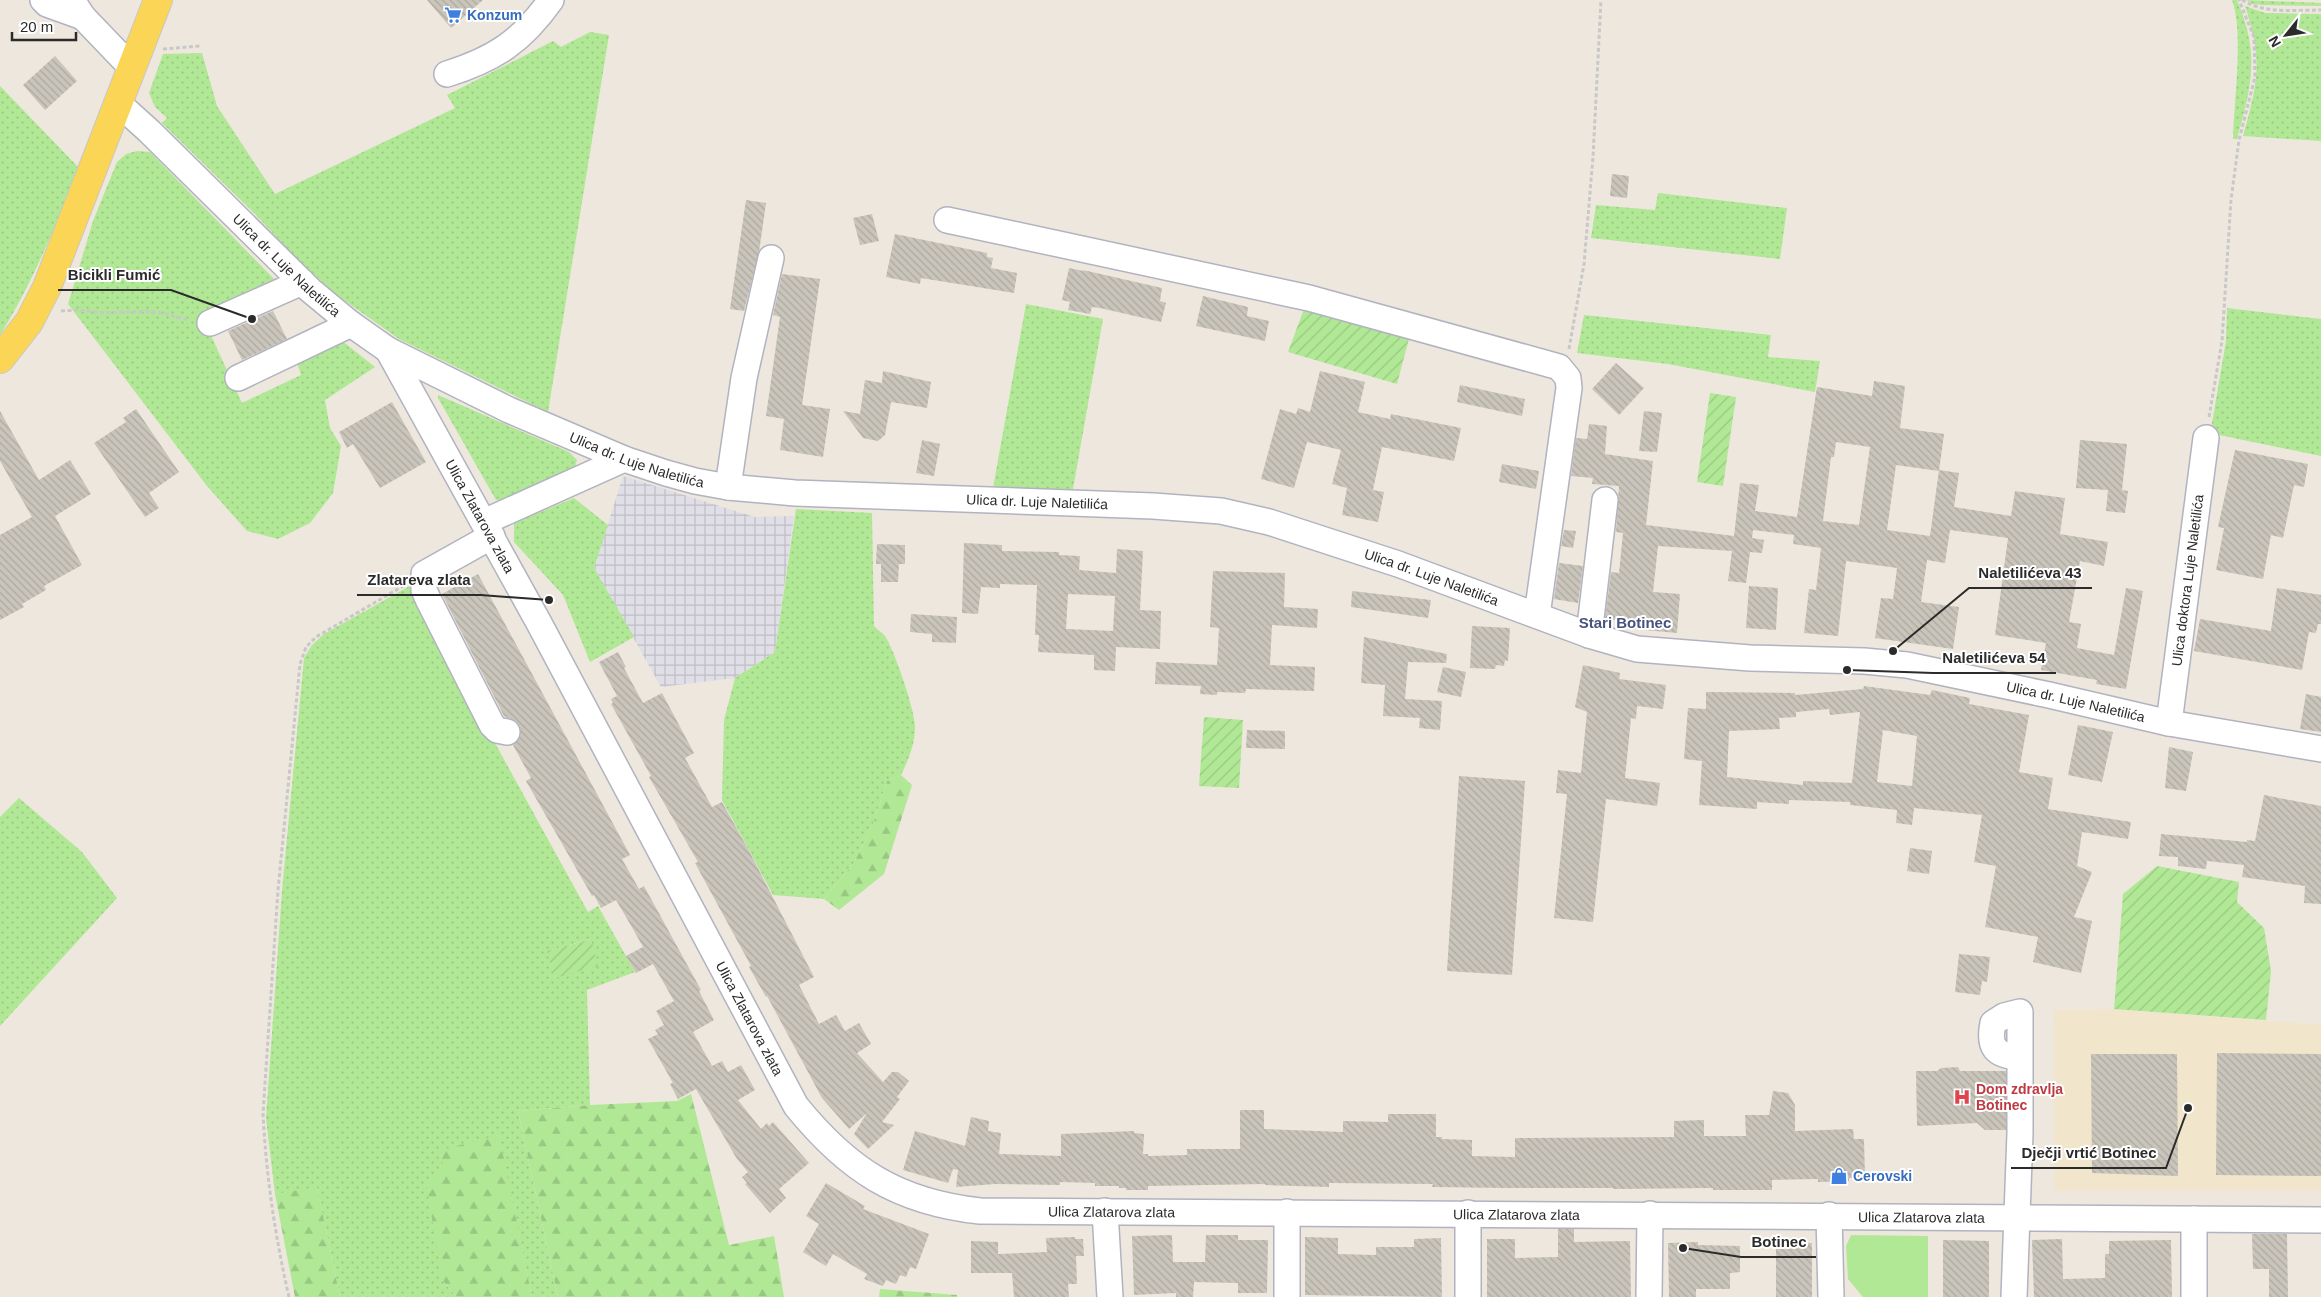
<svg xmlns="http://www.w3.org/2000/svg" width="2321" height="1297" font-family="Helvetica,sans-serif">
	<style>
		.industrial { fill: url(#industrial-grid) }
		.education { fill: #f1e5cb }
		.grass { fill: url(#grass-dots); fill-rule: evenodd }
		.forest { fill: url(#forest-firs) }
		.park { fill: #b1e896 }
		.garden { fill: url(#garden-furrows) }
		.building { fill: url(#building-back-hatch); fill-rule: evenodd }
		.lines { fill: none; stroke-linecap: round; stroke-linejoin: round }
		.minor-casing { stroke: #b1b3c0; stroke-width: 28 }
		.major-casing { stroke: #c8c8c8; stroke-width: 30 }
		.path { stroke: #c8c8c8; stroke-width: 3; stroke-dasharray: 4 2.5; stroke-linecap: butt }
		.minor { stroke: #fff; stroke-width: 25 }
		.major { stroke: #fad556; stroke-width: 28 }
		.labels { text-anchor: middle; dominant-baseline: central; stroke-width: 4; stroke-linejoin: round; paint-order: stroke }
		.shop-label { font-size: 14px; font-weight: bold; fill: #366cbe; stroke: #fff; text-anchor: start }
		.street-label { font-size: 14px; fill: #2b2b2b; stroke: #fff }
		.health-label { font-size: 14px; font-weight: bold; fill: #be3a42; stroke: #fff; text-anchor: start }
		.neighbourhood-label { font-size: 15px; font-weight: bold; fill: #48527f; stroke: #fff }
		.leader { fill: none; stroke: #2b2b2b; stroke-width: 2 }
		.callout-dot { fill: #2b2b2b; stroke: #fff; stroke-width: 2 }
		.callout-label { font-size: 15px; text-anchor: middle; font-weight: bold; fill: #2b2b2b; stroke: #fff; stroke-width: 4; stroke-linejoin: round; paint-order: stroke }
	</style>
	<defs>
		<pattern id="industrial-grid" width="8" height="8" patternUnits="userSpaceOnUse" patternTransform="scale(1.25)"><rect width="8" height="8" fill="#e0dee6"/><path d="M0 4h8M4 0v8" fill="none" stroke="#c0bfc5"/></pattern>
		<pattern id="grass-dots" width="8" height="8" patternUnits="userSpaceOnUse" patternTransform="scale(1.25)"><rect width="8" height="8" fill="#b1e896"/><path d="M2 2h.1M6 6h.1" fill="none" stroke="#98c781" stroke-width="1.8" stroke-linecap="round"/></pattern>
		<pattern id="forest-firs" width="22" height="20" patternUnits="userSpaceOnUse" patternTransform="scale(1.25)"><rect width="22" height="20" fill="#b1e896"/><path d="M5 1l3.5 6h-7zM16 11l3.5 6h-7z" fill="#98c781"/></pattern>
		<pattern id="garden-furrows" width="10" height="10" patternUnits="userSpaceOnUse" patternTransform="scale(1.25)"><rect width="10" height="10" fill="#b1e896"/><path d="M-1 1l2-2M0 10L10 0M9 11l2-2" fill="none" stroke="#98c781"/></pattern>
		<pattern id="building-back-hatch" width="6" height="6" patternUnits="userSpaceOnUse" patternTransform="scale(1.25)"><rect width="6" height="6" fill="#c9c5bb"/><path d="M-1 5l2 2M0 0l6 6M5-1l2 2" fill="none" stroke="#ada9a1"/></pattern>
	</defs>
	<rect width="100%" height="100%" fill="#eee7dd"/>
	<path class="industrial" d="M623,476L755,517L794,516L775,652L735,678L661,687L594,568Z"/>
	<path class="education" d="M2114,1009L2321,1025V1191H2055L2054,1010Z"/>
	<g class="grass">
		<path d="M2232,0H2237C2260,54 2252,85 2237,139H2233C2234,103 2244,31 2232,0Z"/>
		<path d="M2246,0L2321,3V6L2262,5L2253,4Z"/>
		<path d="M2245,6L2265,13L2321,14V141L2243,136C2258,82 2263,60 2245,6Z"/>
		<path d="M590,32L609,35L548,412L399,339L337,295L302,264L252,211L162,123L167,118L155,107L149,93L163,54L202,53L217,106L275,194L455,108L447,95L553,41L561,47Z"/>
		<path d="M0,86L80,169C55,225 33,283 0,335Z"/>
		<path d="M137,151L150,152L280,285L203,318L242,403L301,375L297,362L341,340L375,367L325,400L330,428L341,446L333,493L310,523L278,539L247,531L207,486L68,304L93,221L117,162L126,154Z"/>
		<path d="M1658,193L1787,208L1780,259L1591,238L1596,205L1655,210Z"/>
		<path d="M1026,304L1103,319L1073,489L993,488Z"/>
		<path d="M2227,308L2321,319V456L2219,435L2217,446L2211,429L2226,341Z"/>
		<path d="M1584,315L1771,335L1768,357L1820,361L1815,392L1668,364L1577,353Z"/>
		<path d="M438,395L569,452L577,460L575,467L501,500H496L438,398Z"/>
		<path d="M574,498L608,525L594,568L634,637L590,662L563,595L514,542V523Z"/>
		<path d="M796,509L872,513L874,626C877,629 882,633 885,636C894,649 916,713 915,728C915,744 908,761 901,775L887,781L873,824L854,863L824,899L773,895L722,800L724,720L735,678L775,652Z"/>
		<path d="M415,583L490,734L588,912L598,906L635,972L587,990L590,1105L518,1111L558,1297H532L498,1135L443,1168L442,1280L457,1297H340L317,1188L275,1194L266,1118L282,891L304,658L312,645L324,634ZM590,939L555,978L548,951Z"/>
		<path d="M19,798L82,852L117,898L0,1026V817Z"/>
	</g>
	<g class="forest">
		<path d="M901,775L912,785L884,874L839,910L824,899L854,863L873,824L887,781Z"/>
		<path d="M691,1094L729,1245L774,1236L784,1297H558L518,1111L590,1105L677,1101Z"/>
		<path d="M499,1135L532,1297H457L442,1280L426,1182L443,1168L441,1150Z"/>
		<path d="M317,1187L340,1297H295L275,1194Z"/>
		<path d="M880,1289L957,1295V1297H879Z"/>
	</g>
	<path class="park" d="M1851,1235L1928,1236V1297H1863L1848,1279L1846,1246Z"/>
	<g class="garden">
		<path d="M1305,306L1410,335L1397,384L1288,352Z"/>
		<path d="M1710,393L1736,397L1723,486L1697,482Z"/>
		<path d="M1204,717L1243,720L1239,788L1199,786Z"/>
		<path d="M2157,866L2239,882L2237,902L2264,928L2271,971L2266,1020L2114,1009L2123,894Z"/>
		<path d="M591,939L598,966L555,978L547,951Z"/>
	</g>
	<g class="building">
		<path d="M427,0H483L451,28Z"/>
		<path d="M55,56L77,81L45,110L23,85Z"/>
		<path d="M1612,174L1629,176L1627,198L1610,196Z"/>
		<path d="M746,200L766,203L759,252L744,311L730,309Z"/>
		<path d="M872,214L879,241L860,245L853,218Z"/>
		<path d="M895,234L987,253V257L993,258L991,268L1017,273L1014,293L921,278L920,284L886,277Z"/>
		<path d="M1069,268L1083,271V270L1162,288L1160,301L1166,303L1161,322L1100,308L1092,307L1090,314L1068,310L1070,302L1062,300Z"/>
		<path d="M782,274L820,279L802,405L830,409L823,457L780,450L784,419L766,416L780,317L773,315Z"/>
		<path d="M1203,296L1248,307L1247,316L1269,321L1265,341L1196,326Z"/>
		<path d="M273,311L287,339L242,360L228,331Z"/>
		<path d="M1616,363L1644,388L1619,415L1592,389Z"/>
		<path d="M883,371L931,382L927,408L891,402L885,435L878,441L863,438L843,411L860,414L865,380L882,383Z"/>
		<path d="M1320,371L1365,382L1358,412L1390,419L1391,414L1461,428L1454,461L1382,447L1373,490L1384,492L1378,522L1342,515L1347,488L1332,484L1341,450L1307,442L1294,488L1261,479L1280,409L1296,414L1298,408L1310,412Z"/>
		<path d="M1874,381L1905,386L1900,428L1944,434L1939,471L1896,465L1887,530L1930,536L1939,470L1959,473L1954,507L2011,516L2015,491L2065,498L2060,534L2108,542L2104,566L2080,561L2069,622L2081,624L2077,648L2114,655L2126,588L2143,591L2126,689L2096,684L2097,680L2041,670L2046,643L1995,635L2008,538L1950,530L1945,563L1927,560L1921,602L1959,607L1953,649L1875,638L1881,598L1893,599L1897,568L1846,561L1838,636L1804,633L1809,589L1816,590L1821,548L1793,544L1794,535L1753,530L1752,538L1764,540L1762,553L1750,552L1746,583L1728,581L1732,551L1658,546L1653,592L1680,594L1677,633L1635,629L1636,622L1605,619L1611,572L1619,573L1623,533L1616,532L1619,486L1592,484L1593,478L1571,476L1576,438L1587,439L1589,424L1607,426L1605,454L1653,461L1646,525L1734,536L1740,483L1759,485L1755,511L1797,517L1817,387L1872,396ZM1836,442L1870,447L1859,525L1823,521L1831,457H1834Z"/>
		<path d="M1460,385L1525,399L1522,416L1457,402Z"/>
		<path d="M392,402L426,462L380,488L353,444L347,448L339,432Z"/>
		<path d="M136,409L179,472L149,493L159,508L145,517L94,443L126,422L123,418Z"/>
		<path d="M0,411L39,480L70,460L91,494L55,516L82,565L44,586L46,590L22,604L24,607L0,620V535L32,517L0,461Z"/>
		<path d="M1644,411L1662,413L1657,452L1639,451Z"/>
		<path d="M922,440L940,444L934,476L916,473Z"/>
		<path d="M2080,440L2127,444L2122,490L2128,491L2125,513L2106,511L2108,490L2076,488Z"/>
		<path d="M2235,450L2308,464L2304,487L2294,485L2283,538L2271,535L2263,579L2216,570L2224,528L2218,527Z"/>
		<path d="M1502,464L1539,471L1536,489L1499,482Z"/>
		<path d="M1564,530L1576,531L1573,548L1561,546Z"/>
		<path d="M964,543L1002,545V551L1059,552V555L1080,556L1079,570L1116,573L1117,549L1143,551L1140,610L1161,611L1160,649L1116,647L1115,671L1094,670V655L1038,652L1039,635H1035L1037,585L1000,584V588L981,587L978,614L962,613ZM1068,594L1115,596L1113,631L1066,629Z"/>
		<path d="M877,544L905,545V564H899L898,582H881V564H876Z"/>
		<path d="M1559,563L1583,566L1578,603L1554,599Z"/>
		<path d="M1213,571L1285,573L1284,607L1318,609L1317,628L1272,625L1270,665L1315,667L1314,691L1246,689L1245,693L1217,692V695L1200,694L1201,686L1155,684L1156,662L1217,665L1219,628L1210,627Z"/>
		<path d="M478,574L630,855L622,859L639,889L644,886L701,990L699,991L714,1020L693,1032L712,1066L722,1061L728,1072L741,1065L755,1090L738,1100L761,1129L767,1123L769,1126L773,1122L809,1163L779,1189L786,1198L770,1213L745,1184L747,1183L742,1177L748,1172L737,1159L696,1089L678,1099L670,1084L673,1083L648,1039L658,1034L655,1030L664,1025L656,1011L674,1001L653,964L636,973L626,956L643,947L633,929L616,900L601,908L594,895L592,896L526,781L531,778L513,745L521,735L520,727L516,721L504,716L442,594Z"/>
		<path d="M1749,586L1778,588L1776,630L1746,628Z"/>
		<path d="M2277,588L2321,595V624H2318L2316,633L2309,632L2302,670L2194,651L2200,619L2271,631Z"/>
		<path d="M1352,591L1431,600L1428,618L1351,607Z"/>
		<path d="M911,614L957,617L956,643L932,642V634L910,632Z"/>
		<path d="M1472,626L1510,628L1508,661L1505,660L1504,666L1496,665L1495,669L1470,668Z"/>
		<path d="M1364,637L1447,654L1446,663L1408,662L1405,699L1442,701L1440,730L1419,728L1420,718L1383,716L1385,685L1361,683Z"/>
		<path d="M618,652L626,667L624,668L643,703L662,693L694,753L685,758L712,807L722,802L748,849L814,977L799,985L819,1024L836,1015L845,1031L859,1023L871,1044L857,1053L883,1082L892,1072H898L909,1081L897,1097L900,1099L882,1122L894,1125L868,1149L854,1134L867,1113L849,1129L822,1098L767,996L766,997L749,967L751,966L695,863L698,862L649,777L651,776L611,704L613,703L611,699L617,696L599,662Z"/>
		<path d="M1583,665L1620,673L1619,679L1666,685L1663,709L1637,706L1636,719L1631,718L1625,778L1660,783L1657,806L1606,799L1593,922L1554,918L1567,794L1556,793L1558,770L1581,773L1587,712L1575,707Z"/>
		<path d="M1443,667L1466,672L1461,697L1437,692Z"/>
		<path d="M1864,686L1930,695L1932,690L1970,698L1969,704L2029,715L2019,772L2053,778L2048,809L2131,822L2128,839L2082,832L2077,866L2092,872L2074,917L2092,921L2081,973L2033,962L2038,937L1985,927L1996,866L1974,862L1982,815L1914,808L1912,825L1896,823L1897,810L1850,805V802L1789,800V804L1757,802V809L1699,805L1702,761L1684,759L1688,708L1706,709V692L1795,693V695L1863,689ZM1829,709L1830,715L1860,712L1852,783L1803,781V785L1727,777L1729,731L1780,729L1779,718L1796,717V712ZM1883,730L1917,736L1912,786L1877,782Z"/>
		<path d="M2306,694L2321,697V732L2300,729Z"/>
		<path d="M2078,725L2113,732L2102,782L2068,775Z"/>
		<path d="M1247,730L1285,731V749L1246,748Z"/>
		<path d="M2169,747L2193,752L2186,791L2165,788Z"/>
		<path d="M1459,776L1525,781L1512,975L1447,971Z"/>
		<path d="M2264,795L2321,806V904L2304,903L2305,886L2242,877L2244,865L2207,861L2206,869L2178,866V857L2159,856L2161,834L2247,842V840L2255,841Z"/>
		<path d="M1910,848L1932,851L1929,874L1907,871Z"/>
		<path d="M1959,954L1990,957L1987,982L1982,981L1980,995L1955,992Z"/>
		<path d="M2217,1053L2321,1054V1176L2216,1175Z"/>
		<path d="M2091,1054H2177L2178,1176L2092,1173Z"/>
		<path d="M1958,1067L1960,1071H2006V1130H1985L1977,1123L1917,1126L1916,1071H1937L1941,1068Z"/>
		<path d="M1773,1091L1788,1093L1795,1105V1131L1853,1129L1854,1139H1864L1865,1178H1849V1181L1818,1182V1179L1772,1180V1190H1713V1188L1613,1189V1188H1506L1432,1187L1433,1184L1329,1183V1187L1265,1185V1184L1148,1186V1190H1126V1188H1119V1186H1095V1183L1060,1182V1185L995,1184L956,1187L958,1170L953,1169L948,1183L903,1170L915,1131L965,1146L971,1117L989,1121L988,1131L1001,1133L999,1154L1061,1156V1134L1134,1131V1133L1144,1134L1143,1154H1148V1156L1187,1155V1149H1240V1110H1264V1129L1343,1132V1121L1388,1122V1114H1436V1137H1442V1139L1472,1140V1156L1515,1157V1138L1674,1137V1121L1704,1120V1136H1746L1745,1115H1769Z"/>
		<path d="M826,1183L865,1206L863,1209L929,1234L916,1269L910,1267L906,1277L900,1275L896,1284L886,1280L883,1286L864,1279L867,1274L833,1254L826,1266L803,1252L819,1224L806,1216Z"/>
		<path d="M1558,1229H1574V1242L1630,1241L1631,1297H1487V1239H1515V1258L1558,1257Z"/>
		<path d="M2252,1234H2287L2288,1297H2269V1269H2253Z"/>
		<path d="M1172,1235L1173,1262H1205L1206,1235H1238V1240H1268L1267,1293H1238V1283L1194,1282L1193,1297H1176V1293L1134,1295L1132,1236Z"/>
		<path d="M1075,1237V1239H1083L1084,1256H1076L1077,1284H1068L1069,1297H1014L1012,1273H971V1241L998,1242V1254L1047,1252L1046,1238Z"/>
		<path d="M1305,1237L1338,1238V1254L1376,1255V1247H1414V1239L1441,1238L1442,1297L1305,1295Z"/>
		<path d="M2062,1239L2063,1279L2105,1278V1254H2109V1241L2171,1240L2172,1297H2034L2032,1240Z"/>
		<path d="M1943,1240L1989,1241V1297H1943Z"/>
		<path d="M1698,1242V1245L1740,1246V1272L1730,1273V1289H1696V1297H1669L1668,1243Z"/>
		<path d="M1776,1242L1812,1243V1297H1776Z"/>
	</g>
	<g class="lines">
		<g class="minor-casing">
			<g id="minor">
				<path d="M43,0L47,4L83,17"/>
				<path d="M72,0L83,17L131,67"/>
				<path d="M447,74C495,59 522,41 551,0"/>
				<path id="s1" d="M118,103L149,131L310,290L351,324L388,350L509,410L624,459L666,473L695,481L728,487L795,493L1153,506L1221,511L1269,522L1398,564L1589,635L1637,649L1750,658L1864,661L1907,665L2049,695L2169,723L2321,749"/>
				<path d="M947,220L1309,298L1559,367L1568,378L1569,388L1537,615"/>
				<path d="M210,323L302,282"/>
				<path id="s2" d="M388,350L539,623L796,1106C848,1170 897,1202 980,1211L2321,1220"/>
				<path d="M238,378L351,324"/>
				<path d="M728,487L744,378L771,258"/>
				<path d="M484,522L624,459"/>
				<path d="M492,536L424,574V590L428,599L492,725L497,730L507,732"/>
				<path d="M1589,635L1605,500"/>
				<path id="s3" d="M2169,723L2206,438"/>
				<path d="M1105,1211L1110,1297"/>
				<path d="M1468,1213V1297"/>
				<path d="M1829,1215L1831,1297"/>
				<path d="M1287,1297V1212"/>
				<path d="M1649,1297L1650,1214"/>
				<path d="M2014,1297L2020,1133V1012L2004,1016L1993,1023C1988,1047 1995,1056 2020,1057"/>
				<path d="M2194,1297V1219"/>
			</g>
		</g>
		<g class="major-casing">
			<path id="major" d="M0,359L29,322L47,287L158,0"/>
		</g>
		<g class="path">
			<path d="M2242,0C2264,14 2296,10 2321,10"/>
			<path d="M163,49L200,46"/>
			<path d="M61,311L78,310L103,313L148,311L167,314L188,320"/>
			<path d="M1569,349L1584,264L1593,157L1601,0"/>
			<path d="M2209,417L2222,341L2231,200L2239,140L2255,77L2254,37L2239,0"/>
			<path d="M289,1297C275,1236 266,1175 263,1113L278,890L300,664L306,647L316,637L403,586"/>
		</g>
		<use href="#minor" class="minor"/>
		<use href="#major" class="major"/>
	</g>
	<defs>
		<g id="supermarket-bare" transform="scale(1.35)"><path d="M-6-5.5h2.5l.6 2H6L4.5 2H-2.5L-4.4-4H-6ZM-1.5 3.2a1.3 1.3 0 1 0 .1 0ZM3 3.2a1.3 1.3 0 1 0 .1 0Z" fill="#3f7fe0" stroke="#fff" stroke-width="2.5" paint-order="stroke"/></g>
		<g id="hospital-bare" transform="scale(1.35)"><path d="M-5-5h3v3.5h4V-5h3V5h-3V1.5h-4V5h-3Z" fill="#e0444e" stroke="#fff" stroke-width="2.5" paint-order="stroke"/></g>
		<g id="shop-bare" transform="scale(1.35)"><path d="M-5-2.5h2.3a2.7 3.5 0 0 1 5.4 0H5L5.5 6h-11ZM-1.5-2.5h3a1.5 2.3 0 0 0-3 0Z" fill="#3f7fe0" stroke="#fff" stroke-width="2.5" paint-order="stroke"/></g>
	</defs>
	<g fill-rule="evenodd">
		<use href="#supermarket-bare" x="453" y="15"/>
		<use href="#hospital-bare" x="1962" y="1097"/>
		<use href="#shop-bare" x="1839" y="1176"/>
	</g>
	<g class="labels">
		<g class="shop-label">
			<text x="467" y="15">Konzum</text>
			<text x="1853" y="1176">Cerovski</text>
		</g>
		<g class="street-label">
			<text stroke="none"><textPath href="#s1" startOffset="234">Ulica dr. Luje Naletilića</textPath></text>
			<text stroke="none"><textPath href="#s1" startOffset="639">Ulica dr. Luje Naletilića</textPath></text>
			<text stroke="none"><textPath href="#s1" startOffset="1044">Ulica dr. Luje Naletilića</textPath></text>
			<text stroke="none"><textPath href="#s2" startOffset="190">Ulica Zlatarova zlata</textPath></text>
			<text stroke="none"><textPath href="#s1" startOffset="1449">Ulica dr. Luje Naletilića</textPath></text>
			<text stroke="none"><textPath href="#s3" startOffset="144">Ulica doktora Luje Naletilića</textPath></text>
			<text stroke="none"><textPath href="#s1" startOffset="2110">Ulica dr. Luje Naletilića</textPath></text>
			<text stroke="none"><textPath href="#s2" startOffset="760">Ulica Zlatarova zlata</textPath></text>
			<text stroke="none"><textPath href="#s2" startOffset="1209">Ulica Zlatarova zlata</textPath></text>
			<text stroke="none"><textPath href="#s2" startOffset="1614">Ulica Zlatarova zlata</textPath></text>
			<text stroke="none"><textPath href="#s2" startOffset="2019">Ulica Zlatarova zlata</textPath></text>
		</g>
		<g class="health-label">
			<text x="1976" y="1089">Dom zdravlja<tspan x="1976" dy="16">Botinec</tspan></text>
		</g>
		<g class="neighbourhood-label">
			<text x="1625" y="622">Stari Botinec</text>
		</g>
	</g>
	<path class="leader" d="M252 319L171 290H58M1893 651L1969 588H2092M549 600L481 595H357M1847 670L1933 673H2056M2188 1108L2166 1168H2011M1683 1248L1741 1257H1816"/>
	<g class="callout-dot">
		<circle cx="252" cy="319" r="5"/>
		<circle cx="1893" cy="651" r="5"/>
		<circle cx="549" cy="600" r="5"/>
		<circle cx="1847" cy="670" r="5"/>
		<circle cx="2188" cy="1108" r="5"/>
		<circle cx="1683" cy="1248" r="5"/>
	</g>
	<g class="callout-label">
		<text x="114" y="280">Bicikli Fumić</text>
		<text x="2030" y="578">Naletilićeva 43</text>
		<text x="419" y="585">Zlatareva zlata</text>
		<text x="1994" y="663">Naletilićeva 54</text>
		<text x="2089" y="1158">Dječji vrtić Botinec</text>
		<text x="1779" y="1247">Botinec</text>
	</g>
	<g transform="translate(2286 35) rotate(240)" stroke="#ffffff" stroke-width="4" paint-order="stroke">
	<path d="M0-4L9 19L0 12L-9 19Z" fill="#2b2b2b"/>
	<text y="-8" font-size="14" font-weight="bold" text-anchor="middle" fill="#2b2b2b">N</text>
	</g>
	<path d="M12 32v8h64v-8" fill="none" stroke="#2b2b2b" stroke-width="2.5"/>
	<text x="20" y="32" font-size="15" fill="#2b2b2b" stroke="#ffffff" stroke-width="4" paint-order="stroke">20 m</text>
</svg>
